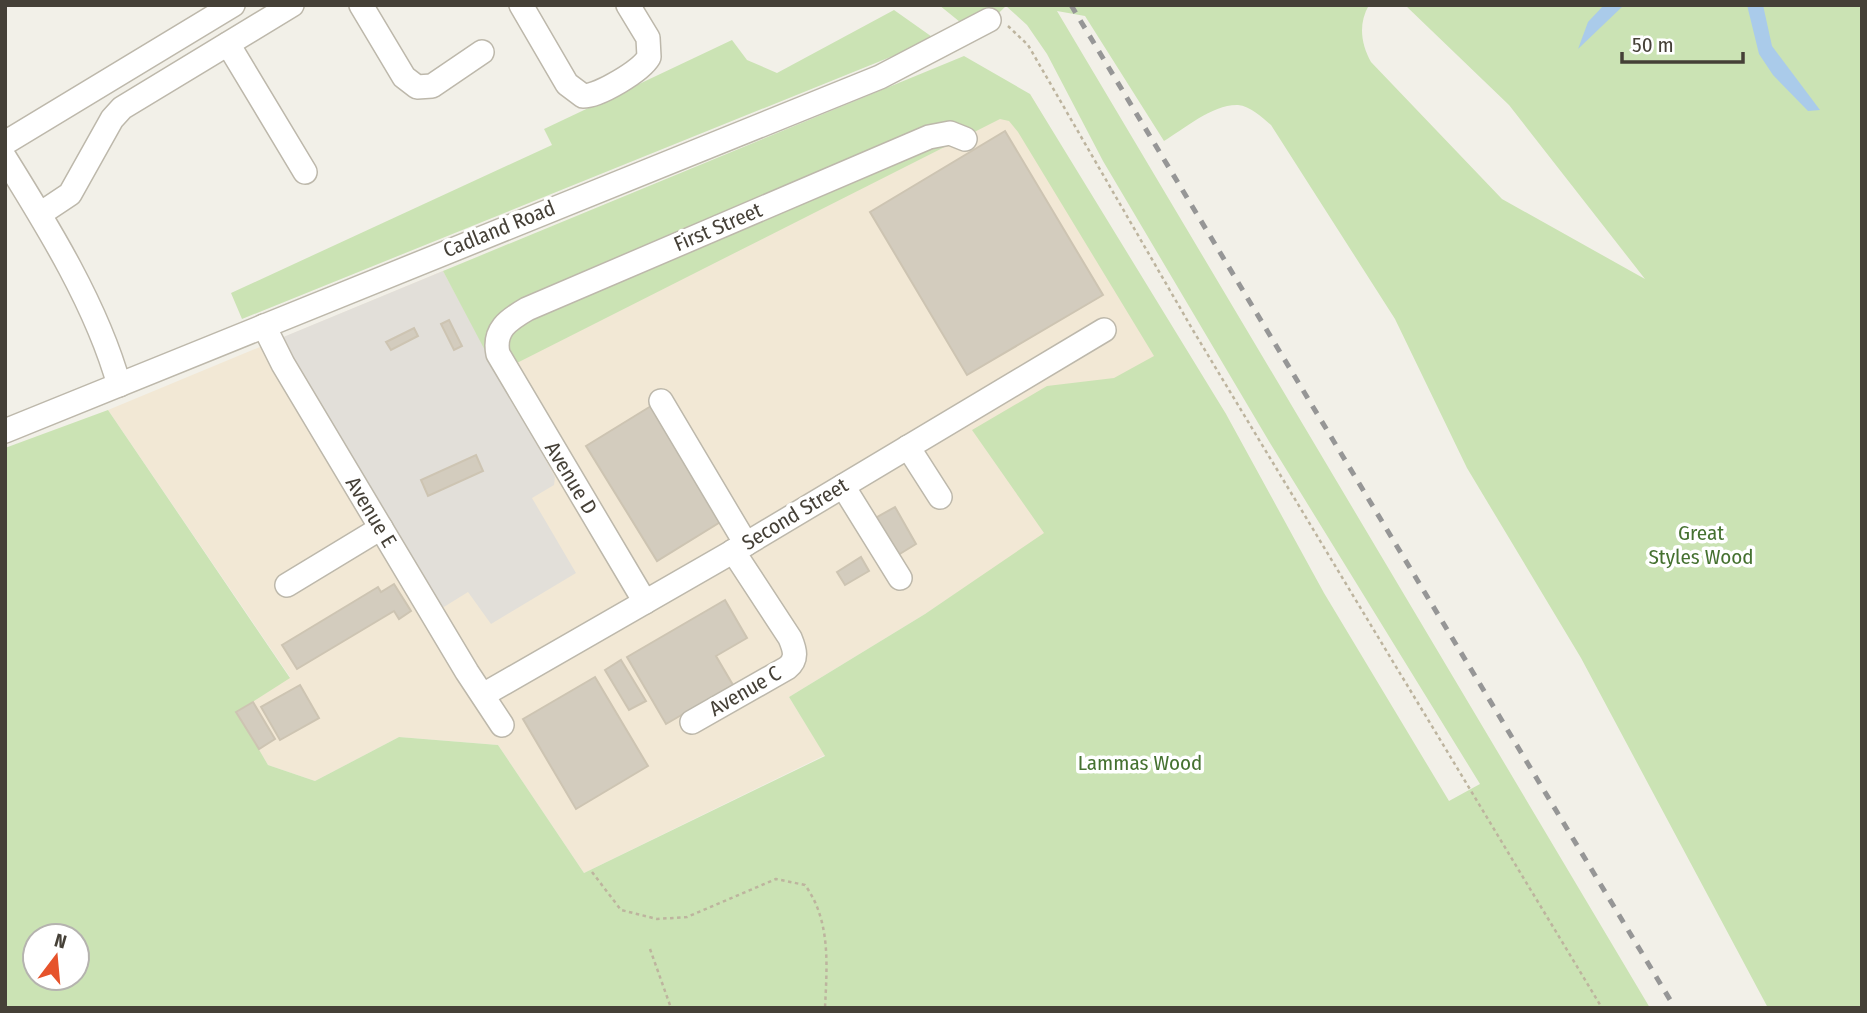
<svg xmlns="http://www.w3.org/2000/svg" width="1867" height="1013" font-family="'Fira Sans Condensed',sans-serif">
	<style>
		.commercial { fill: #f2e8d5 }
		.industrial { fill: #e2dfd9 }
		.green { fill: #cbe3b4; fill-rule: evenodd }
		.water { fill: #aacbea }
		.building { fill: #d3ccbe; stroke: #cdc4b2; stroke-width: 2 }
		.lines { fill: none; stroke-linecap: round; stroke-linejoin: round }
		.minor-casing { stroke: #bdb8ab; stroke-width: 26 }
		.path { stroke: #bdb49e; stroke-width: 2.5; stroke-dasharray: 3.5 3.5; stroke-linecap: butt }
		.minor { stroke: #fff; stroke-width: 23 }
		.rail { stroke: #969696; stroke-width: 5; stroke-dasharray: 9 9; stroke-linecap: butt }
		.labels { text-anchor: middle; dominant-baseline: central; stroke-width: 7; stroke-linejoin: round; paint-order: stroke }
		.street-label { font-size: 21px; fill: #454037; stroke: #fff }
		.park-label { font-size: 21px; fill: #457130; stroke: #fff }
	</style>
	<rect width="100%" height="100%" fill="#f2f0e8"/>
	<path class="commercial" d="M1030,94L1167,326L1226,414L925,614L789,697L825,755L584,873L498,745L399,737L315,781L268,765L236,712L290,677L108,410L443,271L474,332Z"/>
	<path class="industrial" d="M443,271L555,477L554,485L532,498L576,573L491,624L468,592L439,610L281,338Z"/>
	<g class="green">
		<path d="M939,5H1369C1358,24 1361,44 1371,62L1502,199L1645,279L1509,105L1405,5H1862V1008H1768L1581,658L1467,468L1395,319L1271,125C1262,117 1250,106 1238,105C1213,104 1184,129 1164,141L1085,16L1057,11L1650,1008H5V448L108,410L290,678L237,712L268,765L315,781L399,737L498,745L584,873L825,756L789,697L925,614L1044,533L972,430L1047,386L1114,378L1154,356L1018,132L1009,121L1000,119L497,373L443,271L964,56L1030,94L1226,414L1324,593L1449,801L1480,784L1270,443L1103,161L1047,54L1027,25L1006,6L976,35ZM35,936H77V978H35Z"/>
		<path d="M894,10L935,39L242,319L231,293L552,145L544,129L732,40L747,60L777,73Z"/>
	</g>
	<g class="water">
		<path d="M1604,5H1624L1578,49L1588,22Z"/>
		<path d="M1747,5H1763L1772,46L1820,110L1808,111L1773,75L1759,54Z"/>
	</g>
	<g class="building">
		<path d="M1005,131L1103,295L967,375L870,212Z"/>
		<path d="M449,320L462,346L454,350L441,324Z"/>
		<path d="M414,328L418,336L391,350L386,342Z"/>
		<path d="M651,406L722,521L657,561L586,446Z"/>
		<path d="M476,455L483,471L428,496L421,480Z"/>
		<path d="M895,507L916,544L898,555L870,521Z"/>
		<path d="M861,557L869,571L845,585L837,572Z"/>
		<path d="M394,584L411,611L399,619L394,611L297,669L282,645L378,587L381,592Z"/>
		<path d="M725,600L747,638L716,656L733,685L666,724L627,657Z"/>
		<path d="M621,660L646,701L629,710L605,670Z"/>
		<path d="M595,677L648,766L576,809L523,719Z"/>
		<path d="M300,685L319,718L280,740L261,707Z"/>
		<path d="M253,702L275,739L259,749L236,712Z"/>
	</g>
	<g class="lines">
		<g class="minor-casing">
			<g id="minor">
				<path d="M361,5L404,77L417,87L432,86L482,52"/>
				<path d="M521,5L567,84L583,96C599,96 641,71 649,57L648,38L628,5"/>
				<path d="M228,44L305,172"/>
				<path d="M5,143L233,5"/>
				<path d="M5,158C48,227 97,306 119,385"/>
				<path d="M40,214L70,194L112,119L122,108L292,5"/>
				<path d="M264,326L283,364L467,672L502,725"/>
				<path d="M661,401L746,544"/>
				<path d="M5,431L880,77L989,20"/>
				<path d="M908,447L940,497"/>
				<path d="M843,486L900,578"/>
				<path d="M287,585L381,528"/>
				<path d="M645,602L498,354C493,330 508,320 527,309L929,137L950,133L965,139"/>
				<path d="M483,695L746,544L1104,330"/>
				<path d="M692,722L787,668C798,659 795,650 790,638L733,551"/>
			</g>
		</g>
		<g class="path">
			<path d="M1008,26L1028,45L1194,332L1602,1008"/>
			<path d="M592,872L621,910L657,919L687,917L776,879L805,885C831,921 827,965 825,1008"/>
			<path d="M650,949L671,1008"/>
		</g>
		<use href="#minor" class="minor"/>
		<path class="rail" d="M1071,5L1675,1008"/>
	</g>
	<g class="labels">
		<g class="street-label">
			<text transform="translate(718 227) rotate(-23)">First Street</text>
			<text transform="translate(499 229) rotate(-22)">Cadland Road</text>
			<text transform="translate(571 478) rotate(59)">Avenue D</text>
			<text transform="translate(371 512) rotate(59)">Avenue E</text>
			<text transform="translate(795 514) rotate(-31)">Second Street</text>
			<text transform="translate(745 691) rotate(-30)">Avenue C</text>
		</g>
		<g class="park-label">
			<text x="1701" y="533">Great<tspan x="1701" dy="24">Styles Wood</tspan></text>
			<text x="1140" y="763">Lammas Wood</text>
		</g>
	</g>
	<rect width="1867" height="1013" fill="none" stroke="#454037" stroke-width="14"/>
	<g transform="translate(56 957) rotate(16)"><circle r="33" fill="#ffffff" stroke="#b5b3af" stroke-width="2"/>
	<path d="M0-5L12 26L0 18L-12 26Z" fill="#e6532b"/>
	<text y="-10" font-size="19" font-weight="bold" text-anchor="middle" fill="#454037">N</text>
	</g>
	<path d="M1622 52v10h121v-10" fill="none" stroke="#454037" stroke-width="3.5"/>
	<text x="1632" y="52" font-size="21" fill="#454037" stroke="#ffffff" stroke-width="5" paint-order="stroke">50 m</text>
</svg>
